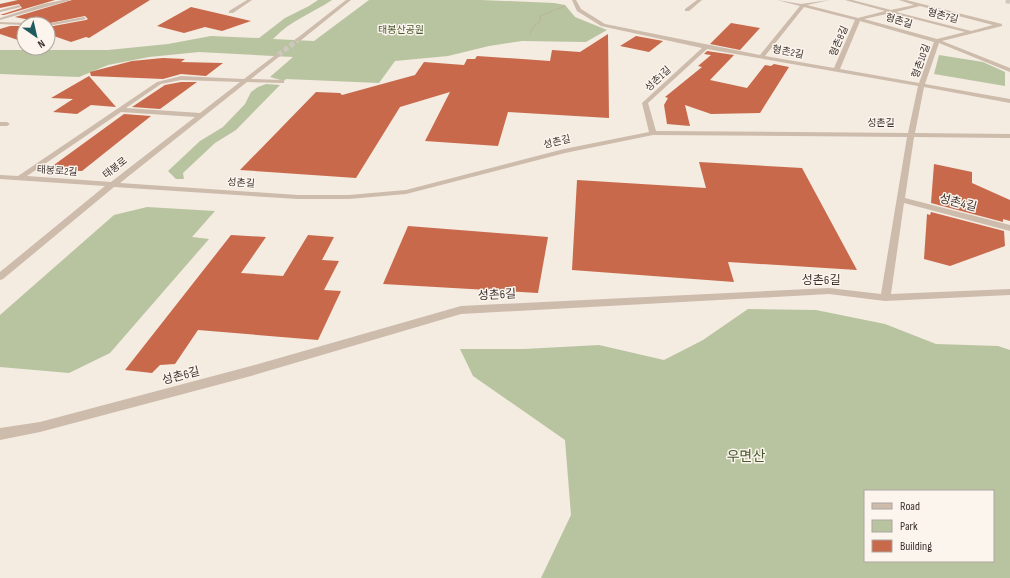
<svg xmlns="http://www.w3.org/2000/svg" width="1010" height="578" font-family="'Sofia Sans Condensed','Noto Sans KR',sans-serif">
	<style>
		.green { fill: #b8c4a0; fill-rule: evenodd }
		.building { fill: #c8694b }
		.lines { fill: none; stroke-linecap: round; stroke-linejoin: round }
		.minor-tunnel { stroke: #cfc6bd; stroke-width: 5; stroke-dasharray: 5 2.5; stroke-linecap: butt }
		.highway-tunnel { stroke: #cfc6bd; stroke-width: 6; stroke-dasharray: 6 3; stroke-linecap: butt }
		.path { stroke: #b9a596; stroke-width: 1; stroke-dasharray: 1 1; stroke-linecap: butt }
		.minor { fill: #cdbbac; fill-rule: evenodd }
		.labels { text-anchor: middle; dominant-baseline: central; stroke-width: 3; stroke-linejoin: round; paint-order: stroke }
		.far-street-label { font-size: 10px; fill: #3b302b; stroke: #fbf5ee }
		.far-park-label { font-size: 10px; fill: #4a5a2e; stroke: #fbf5ee }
		.street-label { font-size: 12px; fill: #3b302b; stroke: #fbf5ee }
		.near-park-label { font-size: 14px; fill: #4a5a2e; stroke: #fbf5ee }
	</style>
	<rect width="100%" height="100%" fill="#f4ebe1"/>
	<g class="green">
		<path d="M318,0H332C311,14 291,20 273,39L314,41L369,0H481L554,3L565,5L575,17L607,30L586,42L522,41L489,46L448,56L395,61L379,83L286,79L284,81L270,77L293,57L199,52L149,57L108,65L79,77L0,74V50H108L168,44L211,36L259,38L285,18L309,6Z"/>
		<path d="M939,55L983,62L1005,72V86L934,74Z"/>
		<path d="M266,84L280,85L236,130L215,143L183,173L184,179H176L168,171L200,141L223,127L245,104L251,92L258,87Z"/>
		<path d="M147,207L215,211L192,237L209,239L110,353L69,373L0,367V315L114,215Z"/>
		<path d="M748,309L816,310L885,324L936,344L998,346L1010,350V578H541L571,515L565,440L473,376L460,349H524L599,345L664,360L703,340ZM865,491H993V561H865Z"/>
	</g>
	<g class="building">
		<path d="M18,0H55L4,15H0L22,8L19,4L0,8V4Z"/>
		<path d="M72,0H150L89,38L86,37L71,42L48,34V27L86,20L88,19L85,16L45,24H29L24,21L30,20L15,17Z"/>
		<path d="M191,7L251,21L222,31L205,27L184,33L157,26Z"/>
		<path d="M731,23L760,28L740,50L710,44Z"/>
		<path d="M10,26H24V42L0,34V29Z"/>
		<path d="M608,34L609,118L508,112L498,146L425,141L450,92L400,107L356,178L240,170L316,92L340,93L342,95L415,75L424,62L464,65L467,59H475L477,56L550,61L552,50L580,52Z"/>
		<path d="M636,36L663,41L649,52L620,46Z"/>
		<path d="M707,51L734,55L710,80L747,88L765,65L771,66L774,64L789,67L760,113L711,114L685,105L690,126L667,124L664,105L668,98L665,97L702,67L698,66L711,55L704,54Z"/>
		<path d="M163,58L185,59L181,62L223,63L206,76L181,74L163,79L91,76L90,72L132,61Z"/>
		<path d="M89,76L116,107L91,105L77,114L53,112L73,99L51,98Z"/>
		<path d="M181,82H197L160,109L132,107L165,85Z"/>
		<path d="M124,114L151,116L82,171L47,170Z"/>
		<path d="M699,162L802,168L857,270L728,262L734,282L572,270L577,180L706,188Z"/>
		<path d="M934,164L972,172V183L1010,200V221L1003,219V222L931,203Z"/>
		<path d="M931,212L1004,231L1005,246L950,266L924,259L927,214L930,215Z"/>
		<path d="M408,226L548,237L538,293L383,284Z"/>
		<path d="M231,235L266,237L241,273L283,276L308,235L334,237L322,260L339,261L324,290L341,291L318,340L198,330L175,364L160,365L152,373L125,370Z"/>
	</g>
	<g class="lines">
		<path class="minor-tunnel" d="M278,55L298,40"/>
		<path class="highway-tunnel" d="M1006,0L1010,1"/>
		<path class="path" d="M530,34L534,26L540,22V16L565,6"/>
		<g class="minor">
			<path d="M63,0H71L0,20V18L43,4Z"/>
			<path d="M247,0H252L233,13H229V11Z"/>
			<path d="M346,0H351L300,41H296V39Z"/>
			<path d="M572,0H576L581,9L605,24L760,55L800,6L777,0L801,4L830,0L807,5L858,18L885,11L845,0H852L891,10L914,5L899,0H906L1002,24V26L942,41L1010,68V72L939,43L925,84L1010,99V103L924,87L915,133L1010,134V138L914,137L905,198L1010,225V231L904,203L891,294L1010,289V295L885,301L829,294L461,314L251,376L40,432L0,440V428L40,422L251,366L461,306L829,288L881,294L907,137L653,135L565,153L406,194L349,199H298L114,187L3,279L0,280V272L105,186L0,179V175L18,176L157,82L181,76L244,79L278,53L280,54V56L251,79L282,80L284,81V83L247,82L120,183L298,195H349L406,190L564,149L649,132L642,103L702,48L601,26L577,11ZM920,6L993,25L971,31L896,12ZM804,7L855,20L834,68L765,56ZM891,13L965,32L937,39L864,19ZM860,21L934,42L919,83L840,69ZM707,49L918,86L908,133L656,131L648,103ZM181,80L240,82L200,113L126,108L161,84ZM121,112L195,117L111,182L27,176Z"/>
			<path d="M697,0H702L689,11H685V9Z"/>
			<path d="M19,5L21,7L0,12V10Z"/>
			<path d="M84,17L86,19L48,26V24H46Z"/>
			<path d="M0,22L26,23L28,24H24V25L0,24Z"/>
			<path d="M0,122H7L10,124L7,126H0Z"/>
		</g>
	</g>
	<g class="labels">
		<g class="far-street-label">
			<text transform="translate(943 16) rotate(15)">형촌7길</text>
			<text transform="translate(899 21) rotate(16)">형촌길</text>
			<text transform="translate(839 41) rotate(-67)">형촌8길</text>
			<text transform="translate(788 52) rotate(11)">형촌2길</text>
			<text transform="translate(921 61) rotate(-70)">형촌10길</text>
			<text transform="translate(658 79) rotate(-43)">성촌1길</text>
			<text x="881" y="123">성촌길</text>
			<text transform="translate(557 142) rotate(-14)">성촌길</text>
			<text transform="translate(115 168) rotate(-38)">태봉로</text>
			<text transform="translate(57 171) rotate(4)">태봉로2길</text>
			<text transform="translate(241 183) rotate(4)">성촌길</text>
		</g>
		<g class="far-park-label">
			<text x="401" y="30">태봉산공원</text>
		</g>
		<g class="street-label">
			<text transform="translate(958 203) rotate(14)">성촌4길</text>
			<text x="821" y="280">성촌6길</text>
			<text transform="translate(497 295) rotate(-3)">성촌6길</text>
			<text transform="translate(181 376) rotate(-15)">성촌6길</text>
		</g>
		<g class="near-park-label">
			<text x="746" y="456">우면산</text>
		</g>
	</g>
	<rect x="864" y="490" width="130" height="72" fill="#fbf5ee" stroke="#aea6a0"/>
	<rect x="872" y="503" width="20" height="6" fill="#cdbbac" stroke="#aea6a0"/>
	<text x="900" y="510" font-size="12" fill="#3b302b">Road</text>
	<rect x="872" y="520" width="20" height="12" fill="#b8c4a0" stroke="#aea6a0"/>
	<text x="900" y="530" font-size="12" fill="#3b302b">Park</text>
	<rect x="872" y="540" width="20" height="12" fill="#c8694b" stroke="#aea6a0"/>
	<text x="900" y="550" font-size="12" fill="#3b302b">Building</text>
	<g transform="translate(36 36) rotate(146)"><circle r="19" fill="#fbf5ee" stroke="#aea6a0"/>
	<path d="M0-3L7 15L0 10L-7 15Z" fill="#1f5a5e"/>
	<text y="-6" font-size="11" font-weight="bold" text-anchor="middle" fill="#3b302b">N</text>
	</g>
</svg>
